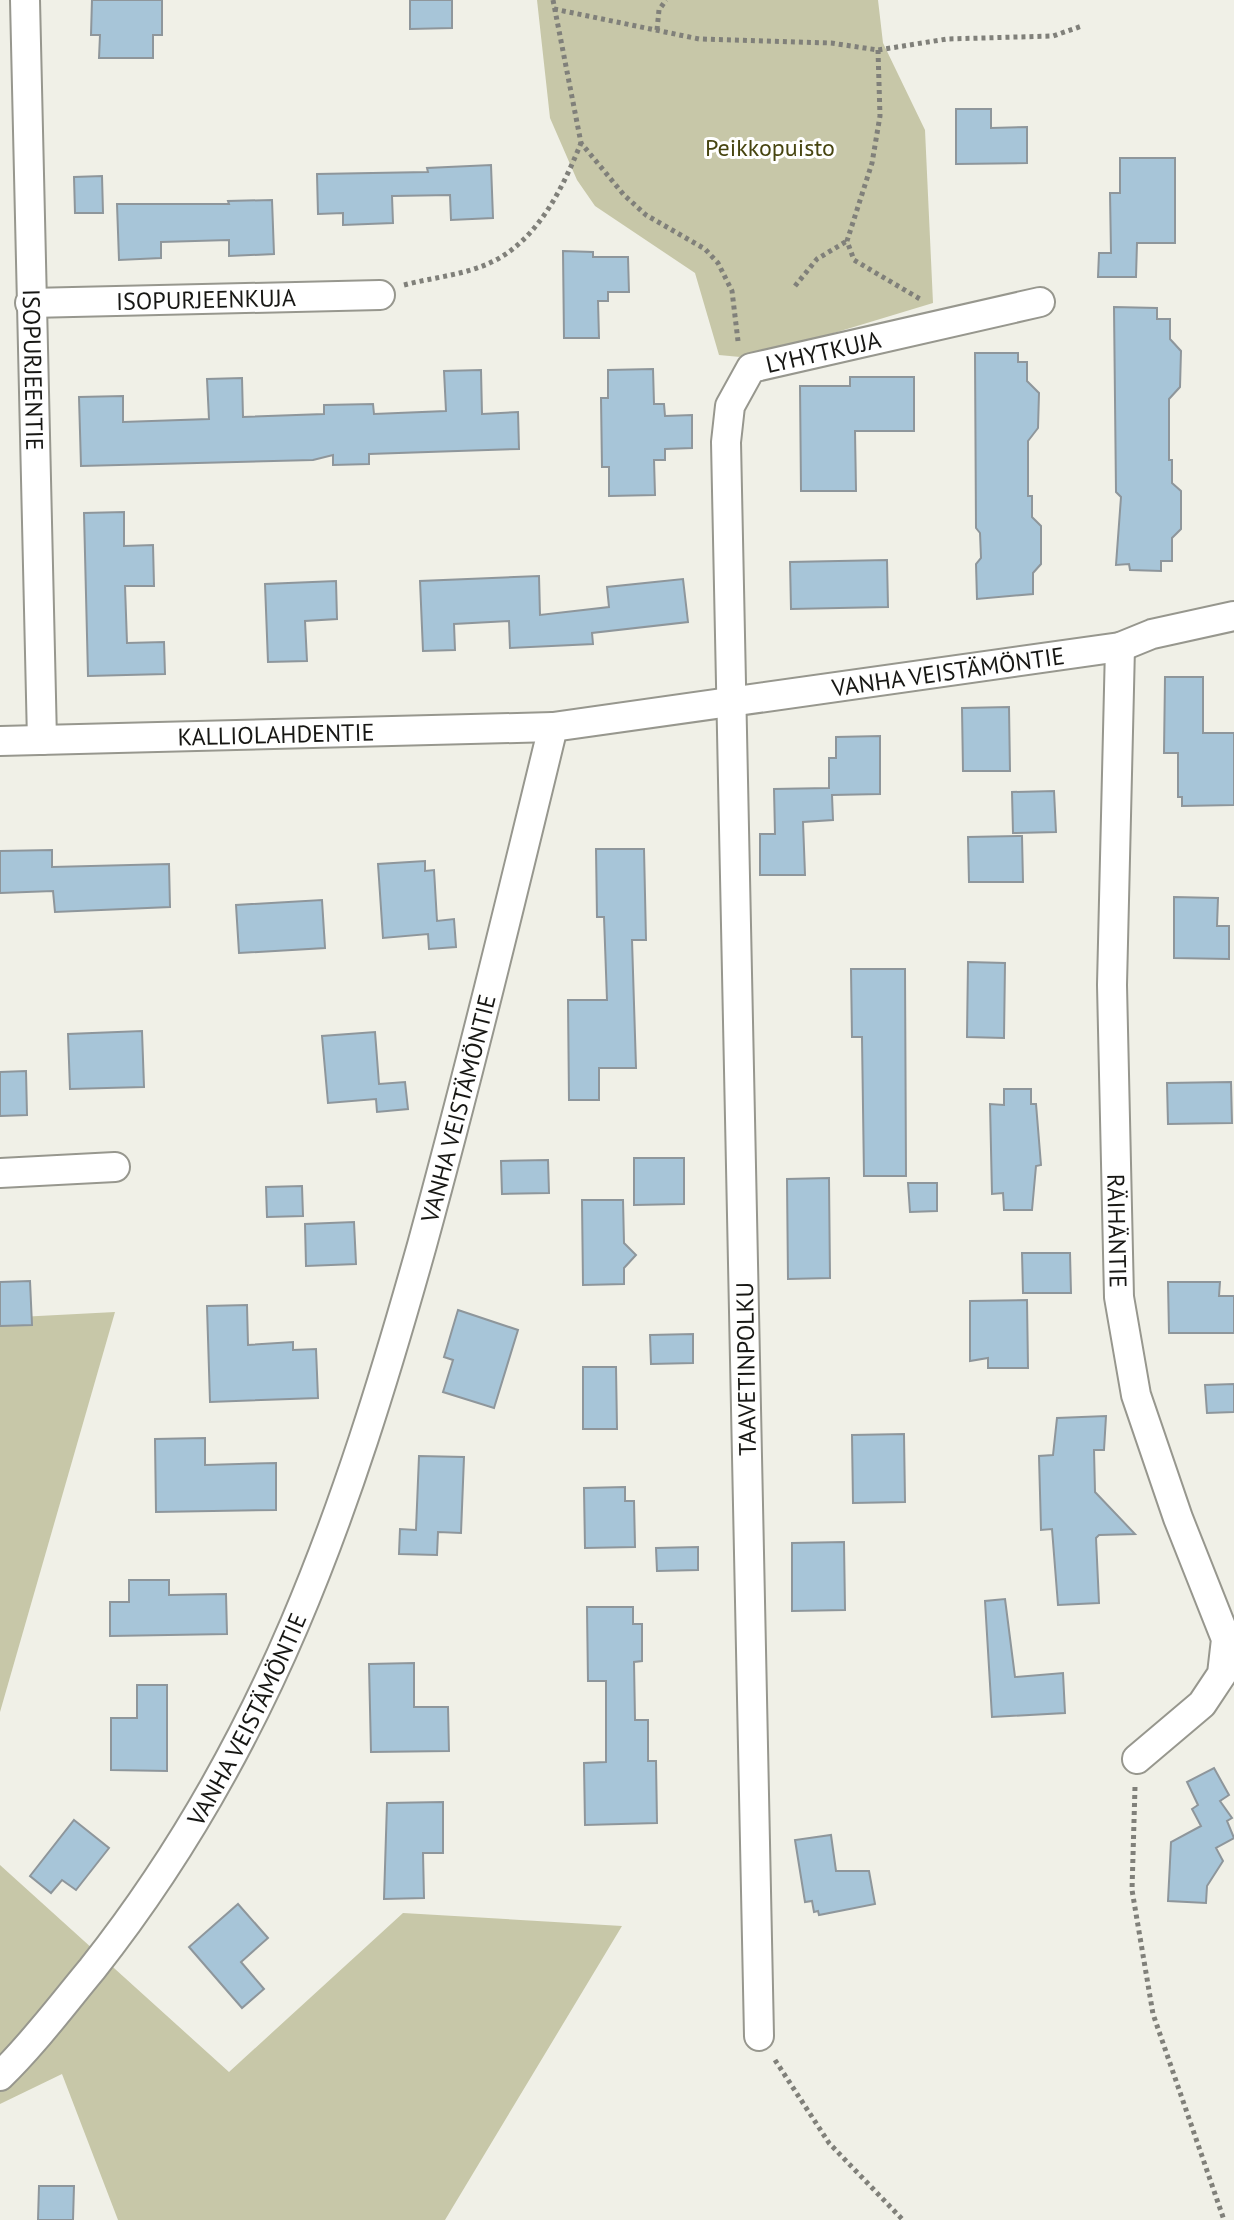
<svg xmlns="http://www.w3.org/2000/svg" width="1234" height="2220" font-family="'PT Sans',sans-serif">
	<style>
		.green { fill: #c7c7a8 }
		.building { fill: #a7c5d8; stroke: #8e969b; stroke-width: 2 }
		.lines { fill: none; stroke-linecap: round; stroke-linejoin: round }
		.street-casing { stroke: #97978e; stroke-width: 32 }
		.path { stroke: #80807a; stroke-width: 5; stroke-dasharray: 4 4; stroke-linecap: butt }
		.street { stroke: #fff; stroke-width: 28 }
		.labels { text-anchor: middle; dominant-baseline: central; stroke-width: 6; stroke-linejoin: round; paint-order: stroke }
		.park-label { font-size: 24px; fill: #474510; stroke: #fffffe }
		.street-label { font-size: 24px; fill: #171714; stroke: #fffffe }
	</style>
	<rect width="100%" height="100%" fill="#f0f0e7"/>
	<g class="green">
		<path d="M537,0H878L883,43L925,130L933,303L751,358L719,355L695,273L595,206L577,180L550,118Z"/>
		<path d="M115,1312L0,1712V1318Z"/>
		<path d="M0,1865L229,2072L403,1913L622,1926L445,2220H118L62,2074L0,2104Z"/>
	</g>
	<g class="building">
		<path d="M92,0H162V35H153V58H99L100,35H91Z"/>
		<path d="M410,0H452V28L410,29Z"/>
		<path d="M956,109H991V128L1027,127V163L956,164Z"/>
		<path d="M1120,158H1175V243H1137L1136,277H1098L1099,253H1111L1110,193H1120Z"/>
		<path d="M491,165L493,218L451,220L450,195L392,196L393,223L343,225V213L318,214L317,174L428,172L427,168Z"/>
		<path d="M102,176L103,213H75L74,177Z"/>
		<path d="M272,200L274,254L229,256V240L161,242V258L119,260L117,204H229L228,201Z"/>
		<path d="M563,251L593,252V257H628L629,292H608V301H598L599,338H564Z"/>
		<path d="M1114,307L1157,308V319H1170V339L1181,351L1180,387L1169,399V460H1172V483L1181,491V529L1172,538V561H1161V571L1130,570L1129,564L1116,565L1121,497L1116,492Z"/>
		<path d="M975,353H1018V362H1027V381L1039,393L1038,428L1028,441V496H1032V517L1041,526V564L1033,573V594L977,599L976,564L981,558L980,533L976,528Z"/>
		<path d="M653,369L654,404H664L665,416L692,415V448L665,449V460H654L655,495L609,496V467H602L601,398H608V370Z"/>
		<path d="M481,370L482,414L518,412L519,449L369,454V464L333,465V455L313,460L81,466L79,397L123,396V422L209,419L207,379L242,378L243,417L324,414V405L373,404L374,414L446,411L444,371Z"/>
		<path d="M850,377H914V431H855L856,491H801L800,386H850Z"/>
		<path d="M124,512V546L153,545L154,586H125L127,643L164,642L165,674L88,676L84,513Z"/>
		<path d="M887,560L888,607L791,609L790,562Z"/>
		<path d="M539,576L540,615L609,607L607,587L683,579L688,622L592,633L593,644L510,648L509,621L454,624L455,650L423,651L420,581Z"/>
		<path d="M336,581L337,619L305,621L307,661L268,662L265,584Z"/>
		<path d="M1165,677H1203V733H1234V805L1182,806V797H1178V753H1164Z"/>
		<path d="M1009,707L1010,771H963L962,708Z"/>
		<path d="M880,736V794L832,795L833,820L803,822L805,875H760V834H775L774,789L829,788V758H836V737Z"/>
		<path d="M1054,791L1056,832L1013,833L1012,792Z"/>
		<path d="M1022,836L1023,882H969L968,837Z"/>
		<path d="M596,849H644L646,940H632L636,1068H599V1100H569L568,1000H607L604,917H597Z"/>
		<path d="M52,850V867L169,864L170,907L55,912L53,891L0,893V851Z"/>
		<path d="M425,861V871L434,870L437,921L454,919L456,947L429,949L428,934L383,938L378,864Z"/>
		<path d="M1174,897L1218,898L1217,926H1229V959L1174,958Z"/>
		<path d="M322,900L325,948L239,953L236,905Z"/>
		<path d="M968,962L1005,963L1004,1038L967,1037Z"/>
		<path d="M851,969H905L906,1176H864L862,1037H852Z"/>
		<path d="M142,1031L144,1087L70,1089L68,1034Z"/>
		<path d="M375,1032L379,1084L405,1082L408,1109L377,1112L376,1099L328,1103L322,1036Z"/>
		<path d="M26,1071L27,1115L0,1116V1072Z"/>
		<path d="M1231,1082L1232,1123L1168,1124L1167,1083Z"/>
		<path d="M1004,1089H1031V1104H1036L1041,1165L1036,1166L1032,1210H1004L1003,1193L992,1194L990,1104L1004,1105Z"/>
		<path d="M634,1158H684V1204L634,1205Z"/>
		<path d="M548,1160L549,1193L502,1194L501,1161Z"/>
		<path d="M829,1178L830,1278L788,1279L787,1179Z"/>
		<path d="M908,1183H937V1211L910,1212Z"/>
		<path d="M302,1186L303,1216L267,1217L266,1187Z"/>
		<path d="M582,1200H623L624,1243L636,1255L624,1268V1284L583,1285Z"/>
		<path d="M354,1222L356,1264L306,1266L305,1224Z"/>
		<path d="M1022,1253H1070L1071,1293H1023Z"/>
		<path d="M30,1281L32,1325L0,1326V1282Z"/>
		<path d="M1168,1282H1220L1219,1296H1234V1333H1169Z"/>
		<path d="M1027,1300L1028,1368H988V1358L970,1361V1301Z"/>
		<path d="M247,1305L248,1345L293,1342V1350L316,1349L318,1398L210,1402L207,1306Z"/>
		<path d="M458,1310L518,1330L494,1408L443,1392L453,1360L444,1357Z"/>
		<path d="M693,1334V1363L651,1364L650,1335Z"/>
		<path d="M583,1367H616L617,1429H583Z"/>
		<path d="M1234,1384V1412L1207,1413L1205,1385Z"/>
		<path d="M1106,1416L1104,1450H1094L1095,1492L1135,1534L1099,1535L1096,1538L1099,1603L1058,1605L1052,1529L1041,1530L1039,1456L1053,1455L1057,1418Z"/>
		<path d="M904,1434L905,1502L853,1503L852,1435Z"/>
		<path d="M205,1438V1465L276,1463V1510L156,1512L155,1439Z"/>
		<path d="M419,1456L464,1457L461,1533L438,1532L437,1555L399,1554L400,1529L416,1530Z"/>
		<path d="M625,1487V1501H634L635,1547L585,1548L584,1488Z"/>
		<path d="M844,1542L845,1610L792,1611V1543Z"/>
		<path d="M698,1547V1570L657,1571L656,1548Z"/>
		<path d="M129,1580H169V1595L226,1594L227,1634L110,1636V1602H129Z"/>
		<path d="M1005,1599L1015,1677L1063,1673L1065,1713L992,1717L985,1601Z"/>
		<path d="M587,1607H633V1624H642V1661L634,1662L635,1720H648V1761H656L657,1823L585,1825L584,1763L606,1762V1681H588Z"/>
		<path d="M414,1663V1707H448L449,1751L371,1752L369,1664Z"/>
		<path d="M137,1685H167V1771L111,1770V1718H137Z"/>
		<path d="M1214,1768L1229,1795L1220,1801L1232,1818L1227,1821L1234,1838L1216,1848L1223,1861L1207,1886L1206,1903L1168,1901L1171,1842L1201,1826L1192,1809L1198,1805L1187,1782Z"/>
		<path d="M443,1802V1853H423L424,1898L384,1899L387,1803Z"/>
		<path d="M74,1820L109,1848L76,1890L62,1880L51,1893L30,1876Z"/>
		<path d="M831,1835L836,1871H869L875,1904L819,1915L818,1911L814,1912L812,1901L805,1902L795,1840Z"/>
		<path d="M238,1904L268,1938L241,1962L264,1989L242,2008L189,1947Z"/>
		<path d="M39,2186H74L73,2220H38Z"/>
	</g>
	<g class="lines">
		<g class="street-casing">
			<g id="street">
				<path id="s1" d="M25,0L42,740"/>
				<path id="s2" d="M30,303L380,295"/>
				<path id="s3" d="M1120,647L1112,985L1119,1297L1136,1395L1178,1518L1226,1639L1222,1674L1202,1704L1137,1759"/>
				<path id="s4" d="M0,741L553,727"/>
				<path d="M0,1173L115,1167"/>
				<path id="s5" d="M759,2036L726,442L730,406L751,368L1040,302"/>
				<path id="s6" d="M0,2076C34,2043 62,2005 92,1969C267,1748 347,1512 422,1245C469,1073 511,900 553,727L1120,647L1152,634L1234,616"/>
			</g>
		</g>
		<g class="path">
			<path d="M553,0L581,143L624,195L646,215L705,249L718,263L732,291L738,341"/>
			<path d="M554,9L699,39L831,43L878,50L947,39L1053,36L1082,26"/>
			<path d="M657,30L659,10L666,0"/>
			<path d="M878,50L880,116L872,163L847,241L854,260L920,299"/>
			<path d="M404,285C434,277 466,275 494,261C539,238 563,187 581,143"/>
			<path d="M795,286L817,259L847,241"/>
			<path d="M1135,1787L1132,1890L1153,2014L1224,2220"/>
			<path d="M775,2060L829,2143L903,2220"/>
		</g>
		<use href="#street" class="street"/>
	</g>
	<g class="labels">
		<g class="park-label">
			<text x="770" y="147">Peikkopuisto</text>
		</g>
		<g class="street-label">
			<text stroke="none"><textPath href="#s2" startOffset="176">ISOPURJEENKUJA</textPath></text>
			<text stroke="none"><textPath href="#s5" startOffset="1748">LYHYTKUJA</textPath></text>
			<text stroke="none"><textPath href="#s1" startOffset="370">ISOPURJEENTIE</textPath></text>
			<text stroke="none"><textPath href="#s6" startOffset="1876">VANHA VEISTÄMÖNTIE</textPath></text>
			<text stroke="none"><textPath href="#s4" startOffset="276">KALLIOLAHDENTIE</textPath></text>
			<text stroke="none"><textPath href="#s6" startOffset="1084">VANHA VEISTÄMÖNTIE</textPath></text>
			<text stroke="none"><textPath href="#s3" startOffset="584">RÄIHÄNTIE</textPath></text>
			<text transform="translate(746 1369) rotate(-91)">TAAVETINPOLKU</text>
			<text stroke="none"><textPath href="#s6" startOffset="436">VANHA VEISTÄMÖNTIE</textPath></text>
		</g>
	</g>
</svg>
